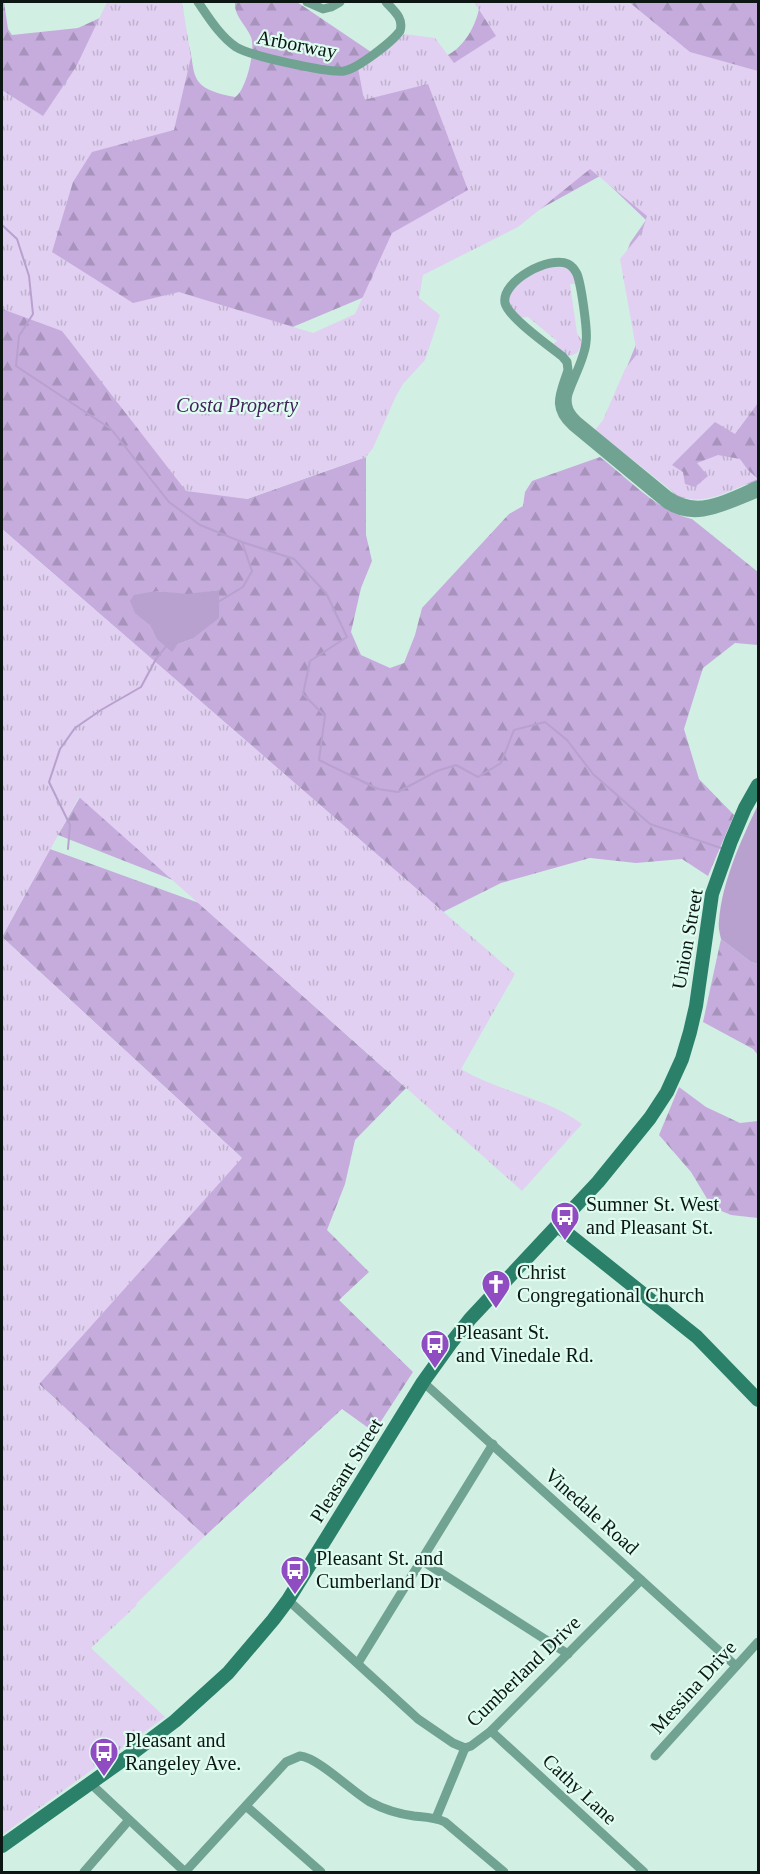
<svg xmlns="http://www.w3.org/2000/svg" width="760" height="1874" font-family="'Times New Roman',serif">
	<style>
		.forest { fill: url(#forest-firs); fill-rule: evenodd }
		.park { fill: url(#park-tufts) }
		.water { fill: #b8a0cf }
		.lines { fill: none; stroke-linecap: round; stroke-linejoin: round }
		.stream { stroke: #b8a0cf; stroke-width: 2 }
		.minor { stroke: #70a392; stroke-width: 9 }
		.secondary { stroke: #2a8069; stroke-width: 14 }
		.labels { text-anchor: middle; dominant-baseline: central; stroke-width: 4.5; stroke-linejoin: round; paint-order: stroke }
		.street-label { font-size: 20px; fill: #0c1613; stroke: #dffcf1 }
		.park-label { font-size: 20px; font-style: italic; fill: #43225c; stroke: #dffcf1 }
		.poi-label { font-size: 20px; fill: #0c1613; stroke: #dffcf1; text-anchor: start }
	</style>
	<defs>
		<pattern id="forest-firs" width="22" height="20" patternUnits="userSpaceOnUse" patternTransform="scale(1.5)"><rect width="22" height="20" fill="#c5acdc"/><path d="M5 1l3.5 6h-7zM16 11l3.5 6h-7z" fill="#a893bc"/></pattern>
		<pattern id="park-tufts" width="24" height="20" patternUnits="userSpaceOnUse" patternTransform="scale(1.5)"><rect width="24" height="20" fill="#e1d0f1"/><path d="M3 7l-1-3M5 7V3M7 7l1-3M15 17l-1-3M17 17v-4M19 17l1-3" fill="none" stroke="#c0b2ce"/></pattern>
	</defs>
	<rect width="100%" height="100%" fill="#d2efe4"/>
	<g class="forest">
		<path d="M2,2H4L8,29L12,35L78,28L102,17L183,30C202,68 178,87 235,97C246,91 256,49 251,37C246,25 234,16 235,3L237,2H297L374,54L441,58C463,51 478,24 480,2H758V481C746,487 733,483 720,487C705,491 695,497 679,499L606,419L637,342L626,255L630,243L646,220L600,176L431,269L116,401L247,499L366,457V535L372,561L361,588L351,632L361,655L390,668L404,663L415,635L422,608L509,514L523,506L525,492L532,481L600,457C626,477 660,513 692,519L758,572V645L735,643L703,668L684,729L699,779L734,815L708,876L682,859L636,863L590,858L501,883L443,912L2,529ZM219,590L192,639L178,644L172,651C144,628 150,624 156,591L187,595Z"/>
		<path d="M80,797L173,880L58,835Z"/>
		<path d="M50,849L199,903L406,1088L355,1140L345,1184L327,1230L369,1272L339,1300L413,1372L374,1432L342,1409L205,1536L39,1384L241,1157L2,937Z"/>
		<path d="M721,939L751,962L758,964V1055L753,1049L703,1022Z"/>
		<path d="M679,1087L706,1107L740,1123L758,1121V1218L731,1215L712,1207L691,1172L659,1135Z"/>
	</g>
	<g class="park">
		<path d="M107,2H182L191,57L174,130L92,152L73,182L52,252L133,303L179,292L313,333L355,314L392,233L468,190L428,84L364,100L358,68L398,40L404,34L435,38L454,63L496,36L474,2H629L690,52L758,71V403L735,434L715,422L672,465L683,472L685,484L695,487L708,476L697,463L718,455L740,459L748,470L758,479C732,489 705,508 677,495L595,430L603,420L625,369L637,354L620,259L642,232L647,216L590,169L518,227L423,275L419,298L440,315L425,360L403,384L396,396L373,448L366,457L247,499L186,491L62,331L2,309V90L43,116L76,67Z"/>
		<path d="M563,265L574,275L576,284H570L577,333L583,343L577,353L570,356L563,354L553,344L557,341L528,317L519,318L515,315L508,299L513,286L543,268Z"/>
		<path d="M2,529L515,974L461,1069C499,1092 546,1097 582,1124L522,1191L79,797L2,937L242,1158L39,1384L205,1536L136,1604L137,1605L91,1648L165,1717L2,1835Z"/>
	</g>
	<g class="water">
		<path d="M219,590V618L192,639L178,644L172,652L157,639L150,625L135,613L130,601L134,595L156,591L187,594Z"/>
		<path d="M758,805V964L751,962L721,939C720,934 718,927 719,921C722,882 741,840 758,805Z"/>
	</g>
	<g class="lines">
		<g class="stream">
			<path d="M2,225L17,239L29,276L33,314L19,336L16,366L111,429L169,502L200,525L242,542L294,559L326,593L347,637L310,661L303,694L325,716L319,760L378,789L398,792L437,771L456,765L478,777L501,763L514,730L545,722L567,740L593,774L650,824L721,848"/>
			<path d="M218,602L243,587L252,571L242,542"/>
			<path d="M68,849L70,825L49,782L60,749L75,728L101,710L141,687L156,659L168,644"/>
		</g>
		<g class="minor">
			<path d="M198,2C209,18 220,36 236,47C250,56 328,73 344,71C357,69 392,42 400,31C404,18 394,11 386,2"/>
			<path d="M307,2L323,9L331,7L340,2"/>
			<path d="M758,485C730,497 698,517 669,496L579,422C570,414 565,406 568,394C573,378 585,358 586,342C588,331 581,284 577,274C575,270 572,266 568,264C550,255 501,281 505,303C508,317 549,346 562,356L567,362L568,370C561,393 551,407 572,426L665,503C695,525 728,504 758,493"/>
			<path d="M423,1382L736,1666"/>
			<path d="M421,1560L568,1654"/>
			<path d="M288,1600L418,1719L453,1743L465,1748L471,1746L491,1731L641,1580"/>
			<path d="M358,1663L493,1444"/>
			<path d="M491,1731L644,1872"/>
			<path d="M655,1756L758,1642"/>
			<path d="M90,1783L185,1872"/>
			<path d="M246,1806L321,1872"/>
			<path d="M436,1818L465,1748"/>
			<path d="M84,1872L129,1820"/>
			<path d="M185,1872L286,1762L300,1756C319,1758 351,1791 370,1802C383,1809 399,1814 414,1816C425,1817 435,1817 445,1822L504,1872"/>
		</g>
		<g class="secondary">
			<path d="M558,1226L697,1337L758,1400"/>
			<path d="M2,1846L130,1755L175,1721L228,1673L273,1620L288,1600L423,1382L451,1343L470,1319L598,1182L650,1118L667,1092L682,1059L690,1032L696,1006L712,894L731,841L745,808L758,785"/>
		</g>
	</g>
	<defs>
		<g id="bus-pin" transform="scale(1.5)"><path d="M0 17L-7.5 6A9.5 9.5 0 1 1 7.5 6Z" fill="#904cc1" stroke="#dffcf1"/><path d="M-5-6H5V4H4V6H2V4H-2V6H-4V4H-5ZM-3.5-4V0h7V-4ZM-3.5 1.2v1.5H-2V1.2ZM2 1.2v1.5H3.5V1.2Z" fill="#fff"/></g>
		<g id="church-pin" transform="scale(1.5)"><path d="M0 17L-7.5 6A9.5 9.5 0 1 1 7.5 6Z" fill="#904cc1" stroke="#dffcf1"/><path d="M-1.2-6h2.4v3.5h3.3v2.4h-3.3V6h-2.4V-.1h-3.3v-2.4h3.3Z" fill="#fff"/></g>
	</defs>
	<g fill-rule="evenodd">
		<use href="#bus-pin" x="565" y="1216"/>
		<use href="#church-pin" x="496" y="1284"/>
		<use href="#bus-pin" x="435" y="1344"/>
		<use href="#bus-pin" x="295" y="1570"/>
		<use href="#bus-pin" x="104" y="1752"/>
	</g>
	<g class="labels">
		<g class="street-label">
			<text transform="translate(297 44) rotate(11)">Arborway</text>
			<text transform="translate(687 939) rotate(-80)">Union Street</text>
			<text transform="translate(346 1470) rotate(-58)">Pleasant Street</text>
			<text transform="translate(592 1511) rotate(42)">Vinedale Road</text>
			<text transform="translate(523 1671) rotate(-44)">Cumberland Drive</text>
			<text transform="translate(693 1687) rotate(-48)">Messina Drive</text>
			<text transform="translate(580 1789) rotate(43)">Cathy Lane</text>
		</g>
		<g class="park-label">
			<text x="237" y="405">Costa Property</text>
		</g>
		<g class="poi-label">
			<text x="586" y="1204">Sumner St. West<tspan x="586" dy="23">and Pleasant St.</tspan></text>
			<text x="517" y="1272">Christ<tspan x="517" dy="23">Congregational Church</tspan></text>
			<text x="456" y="1332">Pleasant St.<tspan x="456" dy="23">and Vinedale Rd.</tspan></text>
			<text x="316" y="1558">Pleasant St. and<tspan x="316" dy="23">Cumberland Dr</tspan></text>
			<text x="125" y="1740">Pleasant and<tspan x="125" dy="23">Rangeley Ave.</tspan></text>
		</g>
	</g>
	<rect width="760" height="1874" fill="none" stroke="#0c1613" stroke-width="6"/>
</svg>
